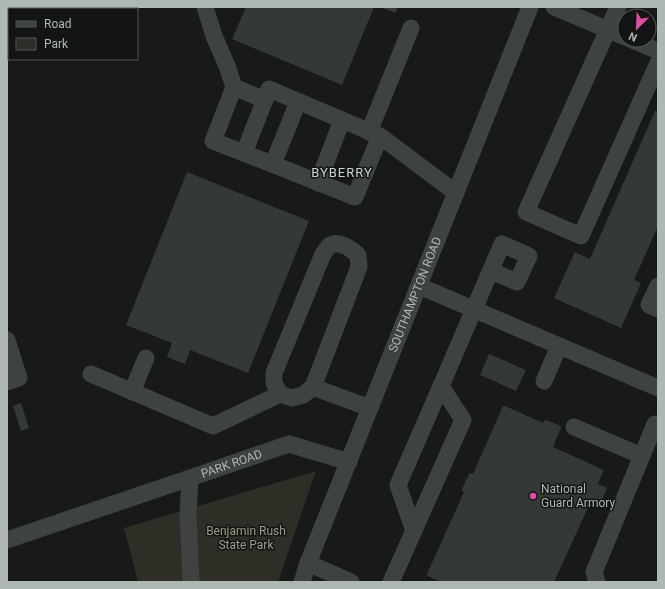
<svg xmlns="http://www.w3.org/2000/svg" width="665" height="589" font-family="Roboto,sans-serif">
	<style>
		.green { fill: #2e2d26 }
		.building { fill: #353838 }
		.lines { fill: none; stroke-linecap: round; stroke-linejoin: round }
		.minor { stroke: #3e4341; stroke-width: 17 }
		.poi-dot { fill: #dd4da1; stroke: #131414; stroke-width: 1.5 }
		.labels { text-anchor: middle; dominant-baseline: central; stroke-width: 3; stroke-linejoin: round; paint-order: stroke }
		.street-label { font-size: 12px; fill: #acb8b1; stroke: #131414 }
		.poi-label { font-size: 12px; fill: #acb8b1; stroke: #131414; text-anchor: start }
		.park-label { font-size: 12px; fill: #a09b85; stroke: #131414 }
		.neighbourhood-label { font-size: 13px; letter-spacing: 1px; fill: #ccd4d0; stroke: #131414 }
	</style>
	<rect width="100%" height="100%" fill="#181919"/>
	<path class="green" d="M316,471L278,582H138L124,528Z"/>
	<g class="building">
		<path d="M246,7H374L342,85L232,39Z"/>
		<path d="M380,7H398L395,13Z"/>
		<path d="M655,111L658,112V226L634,280L641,283L621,328L554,298L575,252L590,259Z"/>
		<path d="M187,172L309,221L248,373L190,350L185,364L167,357L172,343L126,325Z"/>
		<path d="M489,354L526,370L516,391L480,375Z"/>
		<path d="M21,403L29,428L21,431L13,406Z"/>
		<path d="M503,406H505L543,423L544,421L546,420L561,426V428L553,447L604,470L598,484L606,487L607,489L600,504H598L591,501L554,582H441L428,576L427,574L464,492L462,491V489L469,474L470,473L473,474Z"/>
	</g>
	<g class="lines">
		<g class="minor">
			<path d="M205,7L214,36L227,66L234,87"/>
			<path d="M554,7L625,37"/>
			<path d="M618,7L526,212L581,236L658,63"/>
			<path d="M632,40L658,51"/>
			<path d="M369,132L411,28"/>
			<path d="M380,136L355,197L244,153L269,89L380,136L456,193"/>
			<path d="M244,153L213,141L234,87L265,100"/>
			<path d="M273,164L298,102"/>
			<path d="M318,183L342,120"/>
			<path d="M419,286L658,388"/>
			<path d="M658,286L649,305L658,309"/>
			<path d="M7,340L19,378L7,382"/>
			<path d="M91,374L213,426L280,394"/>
			<path d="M544,381L559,346"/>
			<path d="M313,387L359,267L358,255C351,249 339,239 329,246C327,248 325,252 323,254L274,373V383L280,394L292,398L303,395L313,387L370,408"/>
			<path d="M132,392L146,358"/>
			<path d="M574,427L642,456"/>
			<path d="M414,531L398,485L441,386"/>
			<path d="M7,540L190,478"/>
			<path d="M308,563L351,582"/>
			<path id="s1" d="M191,582L188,513L190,478L289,444L349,462"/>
			<path id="s2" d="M302,582L308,563L530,7"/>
			<path d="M391,582L463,420L441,386L502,244L529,256L517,282L491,271"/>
			<path d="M597,582L594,572L655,424"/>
		</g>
	</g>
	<circle class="poi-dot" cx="533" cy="496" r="4"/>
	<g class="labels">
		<g class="street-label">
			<text stroke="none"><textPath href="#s2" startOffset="309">SOUTHAMPTON ROAD</textPath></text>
			<text stroke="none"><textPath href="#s1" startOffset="148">PARK ROAD</textPath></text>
		</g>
		<g class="poi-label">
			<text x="541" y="489">National<tspan x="541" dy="14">Guard Armory</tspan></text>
		</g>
		<g class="park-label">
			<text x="246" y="531">Benjamin Rush<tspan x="246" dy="14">State Park</tspan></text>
		</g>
		<g class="neighbourhood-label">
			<text x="342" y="172">BYBERRY</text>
		</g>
	</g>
	<rect width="665" height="589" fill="none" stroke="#acb8b1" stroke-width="16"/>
	<rect x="8" y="8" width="130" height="52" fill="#131414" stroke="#505653"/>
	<rect x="16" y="21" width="20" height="6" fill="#3e4341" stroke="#505653"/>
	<text x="44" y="28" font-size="12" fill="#acb8b1">Road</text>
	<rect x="16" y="38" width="20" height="12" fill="#2e2d26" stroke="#505653"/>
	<text x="44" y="48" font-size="12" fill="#acb8b1">Park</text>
	<g transform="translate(637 28) rotate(204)"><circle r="19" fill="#131414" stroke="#505653"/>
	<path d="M0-3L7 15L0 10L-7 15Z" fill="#dd4da1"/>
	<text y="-6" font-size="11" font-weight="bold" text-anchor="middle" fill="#acb8b1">N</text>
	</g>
</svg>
